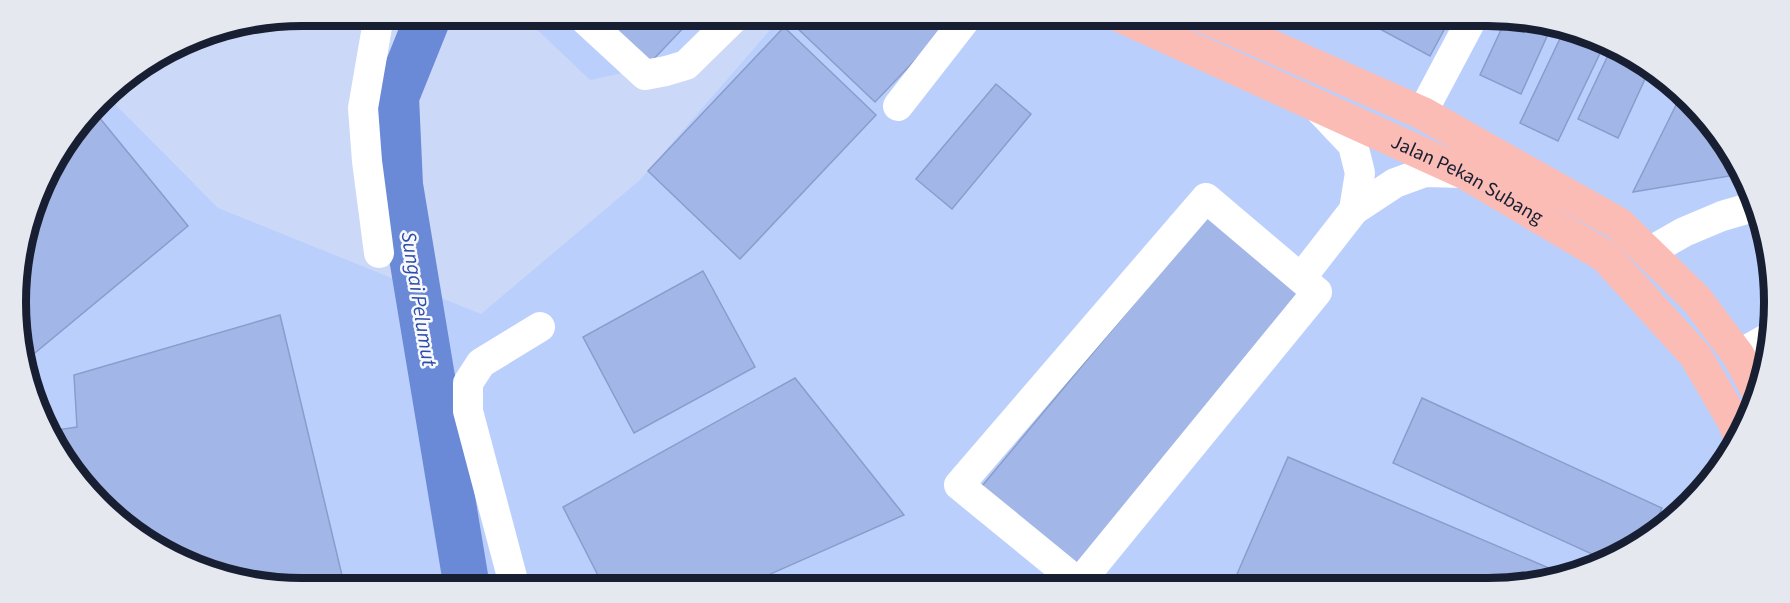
<svg xmlns="http://www.w3.org/2000/svg" width="1790" height="603" font-family="'Source Sans 3',sans-serif">
<rect width="100%" height="100%" fill="#cbd8f7"/>
<g fill="#bbcffc">
<polygon points="525,15 729,15 683,60 590,80 523,16"/>
<polygon points="783,15 1488,15 1562,25 1663,74 1736,158 1772,264 1765,375 1736,445 1678,517 1615,559 1526,585 302,588 228,578 142,540 63,461 25,375 17,264 45,174 106,95 218,208 481,314 640,180"/>
</g>
<g fill="none" stroke-linecap="round" stroke-linejoin="round">
<polyline stroke="#6a89d7" stroke-width="46" points="429,15 396,97 400,185 467,588"/>
</g>
<g fill="#a2b7e8" stroke="#899dcc" stroke-width="1.5">
<polygon points="607,15 680,15 688,23 648,65 602,20"/>
<polygon points="680,15 695,15 688,23"/>
<polygon points="806,15 926,15 943,31 875,102 795,26"/>
<polygon points="1385,15 1452,15 1430,56 1378,28"/>
<polygon points="1507,17 1553,23 1521,94 1480,75"/>
<polygon points="1566,26 1604,45 1558,141 1520,123"/>
<polygon points="784,27 876,115 740,259 648,171"/>
<polygon points="1611,49 1650,68 1618,138 1578,119"/>
<polygon points="996,84 1031,114 952,209 916,179"/>
<polygon points="1681,95 1736,158 1747,188 1743,190 1741,174 1633,192"/>
<polygon points="94,111 188,226 24,362 17,264 45,174"/>
<polygon points="1207,216 1305,298 1080,568 982,486"/>
<polygon points="703,271 755,367 634,433 583,337"/>
<polygon points="280,315 345,588 302,588 228,578 142,540 63,461 50,431 77,427 74,375"/>
<polygon points="795,378 904,515 741,587 604,587 563,507"/>
<polygon points="1422,398 1662,508 1650,535 1615,559 1607,561 1393,463"/>
<polygon points="1288,457 1563,574 1526,585 1247,586 1234,581"/>
</g>
<g fill="none" stroke-linecap="round" stroke-linejoin="round">
<g stroke="#fff" stroke-width="30">
<polyline points="580,15 645,75 666,71 686,65 737,15"/>
<polyline points="898,106 969,15"/>
<polyline points="1318,108 1353,145 1360,173 1354,210"/>
<polyline points="1422,113 1474,15"/>
<polygon points="1206,198 1317,292 1079,583 959,485"/>
<polyline points="1649,252 1684,232 1722,216 1753,207"/>
<polyline points="379,253 367,161 363,108 377,27 381,15"/>
<polyline points="1301,278 1354,210 1395,183 1425,172 1465,173"/>
<polyline points="1738,355 1768,338"/>
<polyline points="515,588 468,411 468,383 481,363 540,327"/>
</g>
<g stroke="#fbbcb5" stroke-width="33">
<path id="s1" d="M1118,15L1465,173L1605,256L1695,355L1733,420L1740,437"/>
<polyline points="1200,15 1422,113 1619,224 1697,300 1738,355 1758,392"/>
</g>
</g>
<g text-anchor="middle" stroke-width="5" stroke-linejoin="round" paint-order="stroke">
<g font-size="20" fill="#181f32" stroke="#f7f9fe">
<text dy="7" stroke="none"><textPath href="#s1" startOffset="386">Jalan Pekan Subang</textPath></text>
</g>
<g font-size="21" font-style="italic" fill="#2d4ba8" stroke="#f7f9fe">
<text transform="translate(419 299) rotate(81)" y="7">Sungai Pelumut</text>
</g>
</g>
<path d="M0 0H1790V603H0ZM302 26H1488A276 276 0 0 1 1764 302V302A276 276 0 0 1 1488 578H302A276 276 0 0 1 26 302V302A276 276 0 0 1 302 26Z" fill="#e5e8ee" fill-rule="evenodd"/>
<path fill="none" stroke="#181f32" stroke-width="8" d="M302 26H1488A276 276 0 0 1 1764 302V302A276 276 0 0 1 1488 578H302A276 276 0 0 1 26 302V302A276 276 0 0 1 302 26Z"/>
</svg>
